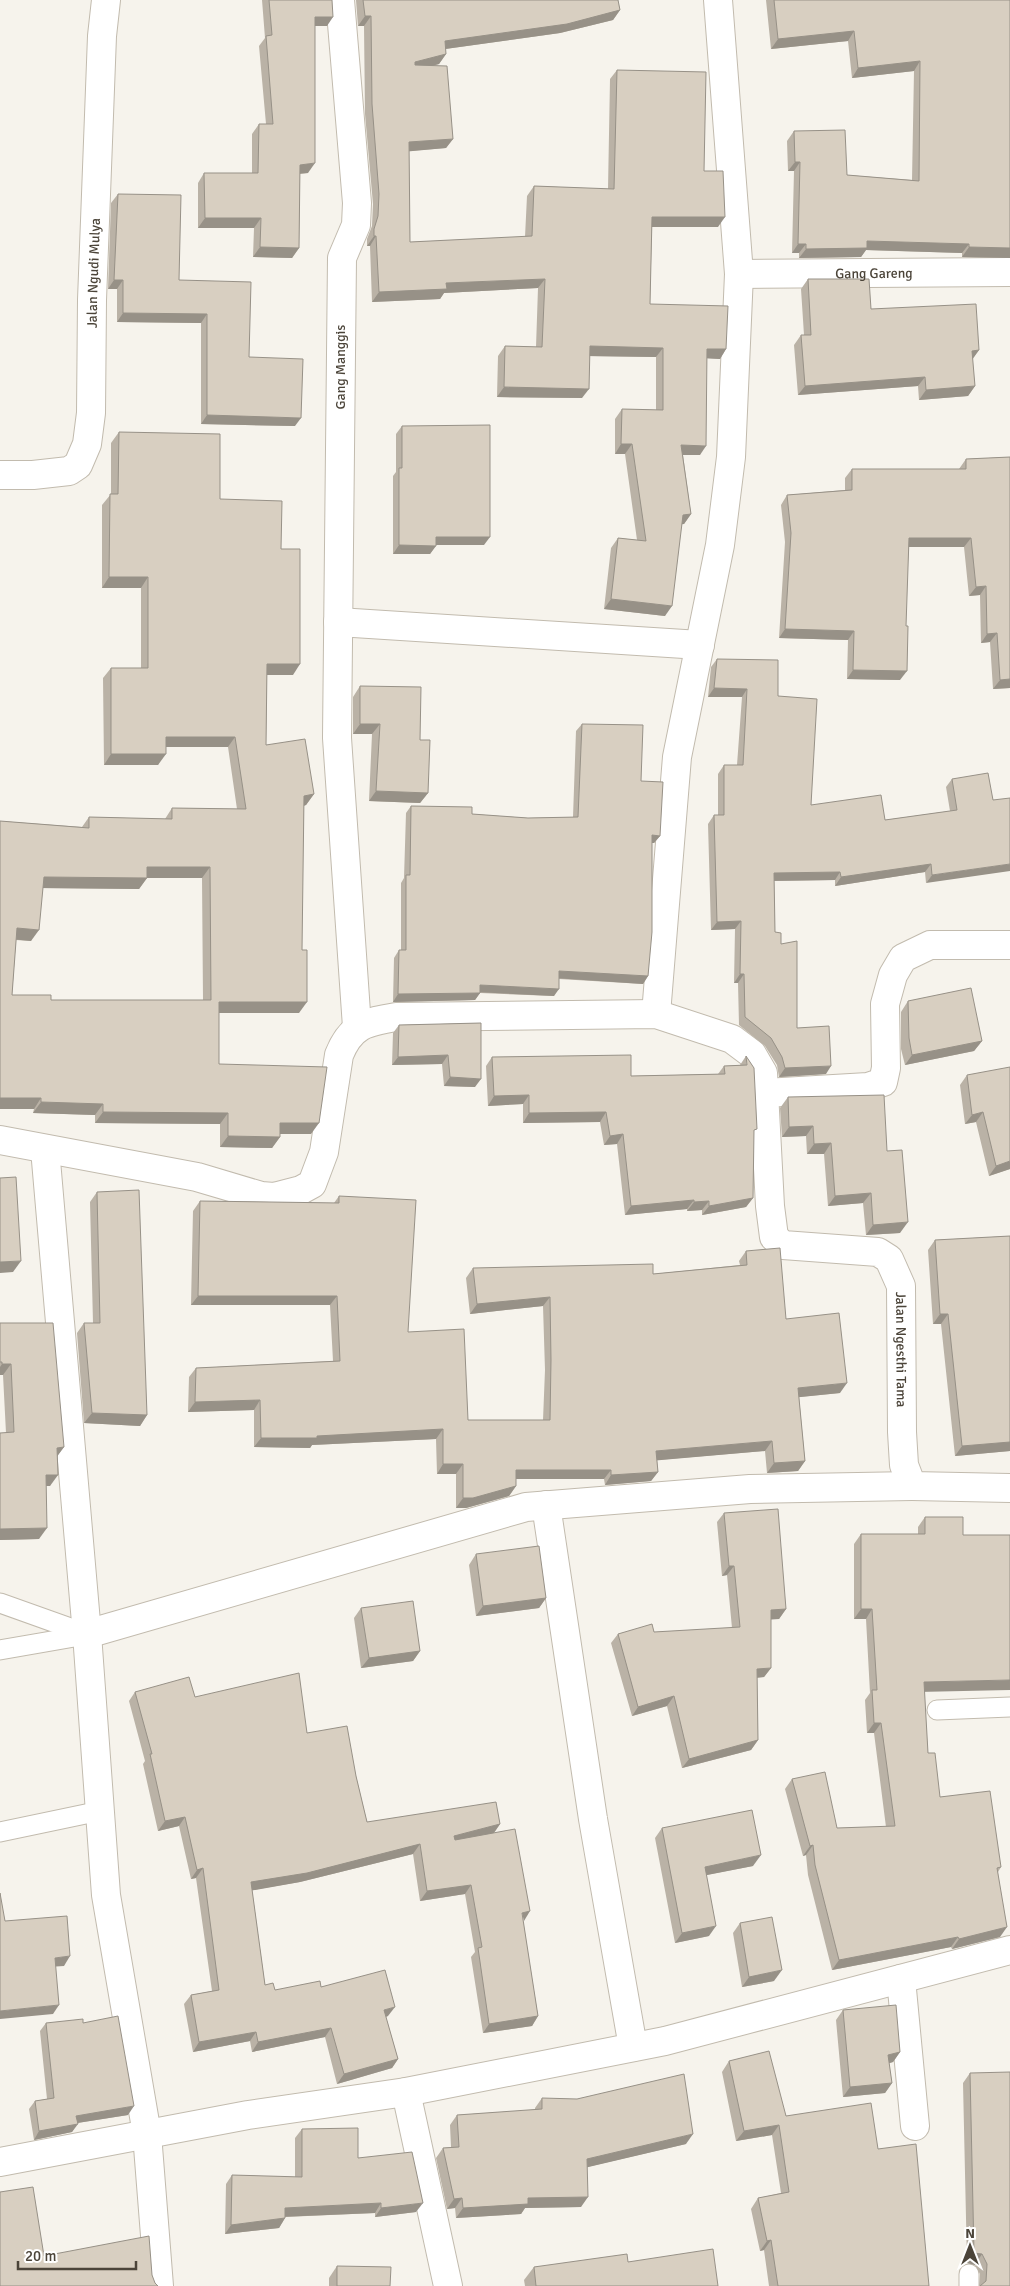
<svg xmlns="http://www.w3.org/2000/svg" width="1010" height="2286" font-family="Signika,sans-serif">
<rect width="100%" height="100%" fill="#f6f3ec"/>
<g fill="none" stroke-linecap="round" stroke-linejoin="round">
<g stroke="#c2bbae" stroke-width="21">
<g id="lane">
<polyline points="0,1603 87,1634"/>
<polyline points="0,1650 86,1635"/>
<polyline points="937,1710 1010,1707"/>
<polyline points="0,1832 100,1811"/>
<polyline points="969,2274 969,2286"/>
</g>
</g>
<g stroke="#c2bbae" stroke-width="30">
<g id="street">
<polyline points="340,0 357,203 356,225 342,258 337,738 357,1027"/>
<path id="s1" d="M739,274L1010,272"/>
<path id="s2" d="M0,475H33L69,471L78,465L87,444L91,413L92,300L102,36L106,0"/>
<polyline points="338,622 700,645"/>
<polyline points="656,1014 677,757 720,545 731,457 739,274 718,0"/>
<polyline points="765,1093 868,1087 883,1082 886,1068 885,1004 893,975 903,958 930,945 1010,945"/>
<path id="s3" d="M0,1140L197,1177L261,1196L274,1197L301,1190L312,1184L324,1152L339,1055C351,1025 366,1022 396,1017L656,1014L732,1039L752,1054L763,1073L770,1206L774,1237L783,1245L878,1252L889,1259L901,1286L902,1432L904,1465L912,1486L1010,1488"/>
<polyline points="45,1149 87,1634 106,1895 147,2134 159,2286"/>
<polyline points="546,1505 593,1819 633,2047"/>
<polyline points="87,1634 526,1507 750,1489 912,1486"/>
<polyline points="901,1979 915,2126"/>
<polyline points="406,2092 448,2286"/>
<polyline points="0,2162 248,2115 406,2092 665,2041 1010,1950"/>
</g>
</g>
<use href="#lane" stroke="#fff" stroke-width="19"/>
<use href="#street" stroke="#fff" stroke-width="28"/>
</g>
<g fill="#bab2a6" fill-rule="evenodd">
<polygon points="262,0 332,0 327,26 315,26 308,173 300,174 299,248 292,258 253,257 254,228 198,228 198,183 204,173 252,173 252,134 259,124 266,124 259,46 265,38"/>
<polygon points="356,0 618,0 620,10 613,20 560,33 445,49 446,54 439,64 432,66 453,139 446,148 409,151 410,242 525,237 527,196 534,186 608,189 610,79 617,70 704,171 718,227 652,227 650,304 726,349 720,359 707,358 700,455 683,455 691,514 684,524 682,524 665,616 604,609 611,548 618,538 637,540 625,454 615,454 615,419 622,409 656,410 656,357 590,356 582,398 497,397 498,356 505,346 536,347 538,288 444,293 440,299 372,302 370,246 367,246 367,239 372,226 373,204 365,114 364,26 358,26"/>
<polygon points="766,0 1010,0 1010,258 962,257 962,253 866,250 861,257 799,258 799,253 792,253 794,171 788,171 787,141 794,131 847,175 912,180 914,71 852,78 848,41 771,49"/>
<polygon points="118,194 179,280 249,357 295,426 201,424 201,323 117,322 117,289 108,289 111,203"/>
<polygon points="808,279 871,309 979,350 972,359 975,386 968,396 919,400 918,386 798,395 794,345 801,335 804,335 801,289"/>
<polygon points="402,426 484,545 436,545 430,554 393,554 393,476 396,472 396,434"/>
<path d="M119,432L220,499L281,549L293,675H267L266,745L314,794L306,805L304,806L299,1013H219V1064L311,1134H280V1137L272,1148L220,1147V1124L95,1123V1115L33,1113L34,1109H0V821L82,827L89,817L165,819L172,808L237,809L228,747H166L158,765H104L103,678L111,668H141V588H102V505L111,494V443ZM147,878H202L203,1000H51L12,995L16,940L31,941L43,888L139,889Z"/>
<polygon points="1010,457 1010,688 993,689 990,642 981,643 980,595 969,596 964,547 909,547 900,680 847,679 848,640 779,638 785,542 781,505 787,495 845,490 845,478 852,469 959,469 966,459"/>
<polygon points="717,659 778,696 811,805 885,820 950,811 946,787 952,779 993,800 926,883 925,872 835,886 835,880 774,881 775,932 781,944 797,1028 826,1074 779,1077 777,1065 765,1046 739,1025 738,983 734,983 735,929 711,930 708,824 714,815 718,815 718,774 724,765 737,765 742,697 708,697 711,667"/>
<polygon points="360,686 420,740 428,793 420,803 369,801 372,734 353,734 353,697"/>
<polygon points="582,724 641,781 660,836 654,843 652,843 648,976 643,984 559,979 554,996 480,993 475,1000 393,1002 394,958 399,950 401,950 401,883 404,878 406,813 411,806 472,814 528,818 573,817 576,731"/>
<polygon points="908,1001 982,1041 974,1051 905,1065 901,1049 901,1012"/>
<polygon points="481,1023 475,1087 444,1086 442,1064 392,1065 393,1033 399,1025"/>
<polygon points="746,1056 753,1135 753,1198 746,1207 702,1215 702,1210 687,1211 687,1209 625,1215 617,1144 604,1145 600,1122 523,1123 523,1104 488,1106 486,1066 492,1057 631,1076 718,1074 724,1066 740,1065"/>
<polygon points="967,1075 1010,1169 989,1176 976,1122 965,1124 960,1085"/>
<polygon points="788,1097 887,1151 900,1233 866,1235 863,1203 828,1206 824,1154 807,1154 806,1136 782,1137 780,1108"/>
<polygon points="97,1192 147,1415 140,1426 84,1423 77,1333 84,1323 93,1323 90,1202"/>
<polygon points="339,1196 408,1332 468,1420 543,1420 545,1370 543,1306 470,1314 466,1278 473,1268 653,1274 740,1265 739,1261 746,1251 786,1319 840,1393 799,1397 805,1461 798,1471 767,1473 765,1451 657,1460 658,1472 651,1481 605,1485 604,1479 516,1479 516,1486 509,1496 466,1508 456,1508 456,1474 437,1474 436,1439 312,1445 310,1448 254,1447 254,1410 188,1412 189,1377 196,1368 333,1361 330,1305 191,1305 193,1211 200,1201 334,1203"/>
<polygon points="1010,1236 1010,1451 955,1456 941,1324 933,1324 928,1250 935,1240"/>
<polygon points="0,1323 64,1447 57,1456 50,1486 46,1486 39,1539 0,1540 0,1433 6,1433 3,1375 0,1375"/>
<polygon points="724,1513 786,1609 779,1619 771,1619 771,1668 764,1677 757,1678 758,1740 751,1750 682,1768 667,1706 632,1716 611,1643 618,1634 732,1628 727,1575 722,1576 717,1522"/>
<polygon points="925,1517 963,1535 924,1692 928,1753 940,1797 1001,1867 998,1872 1000,1937 952,1949 951,1947 832,1970 808,1875 806,1855 803,1856 785,1789 792,1779 837,1828 886,1827 874,1733 867,1733 865,1700 870,1693 866,1619 854,1619 854,1544 861,1534 918,1534 918,1527"/>
<polygon points="476,1554 546,1598 539,1608 476,1616 469,1565"/>
<polygon points="361,1608 420,1651 413,1661 361,1668 354,1618"/>
<polygon points="135,1692 195,1697 307,1733 356,1776 367,1822 500,1824 494,1833 523,1921 538,2016 532,2026 483,2033 471,1957 475,1952 465,1894 420,1901 413,1854 300,1882 252,1890 265,1985 275,1990 321,1987 388,2016 386,2017 398,2059 392,2068 337,2084 325,2037 252,2052 250,2041 193,2052 184,2004 191,1995 212,1991 196,1878 191,1879 179,1826 158,1831 143,1764 145,1761 129,1701"/>
<polygon points="662,1828 753,1866 706,1875 709,1936 675,1943 655,1838"/>
<polygon points="740,1923 774,1981 742,1987 733,1933"/>
<polygon points="843,2010 900,2052 893,2062 889,2063 892,2083 885,2093 843,2097 836,2020"/>
<polygon points="46,2023 83,2023 128,2115 77,2123 72,2132 34,2140 29,2109 35,2101 47,2099 40,2031"/>
<polygon points="729,2061 786,2116 878,2149 929,2286 769,2286 764,2250 760,2251 751,2209 758,2198 781,2193 772,2135 736,2141 722,2072"/>
<polygon points="970,2073 1010,2286 979,2286 980,2274 975,2265 967,2263 963,2083"/>
<polygon points="542,2098 686,2144 587,2167 581,2207 525,2208 521,2214 456,2218 455,2208 447,2209 436,2158 443,2148 451,2147 450,2125 457,2115 535,2110 535,2108"/>
<polygon points="302,2129 358,2158 416,2212 375,2217 375,2213 285,2217 285,2218 279,2228 225,2234 226,2184 232,2175 295,2177 295,2138"/>
<polygon points="628,2262 718,2286 525,2286 524,2280 534,2267"/>
<polygon points="337,2266 390,2286 329,2286 329,2278"/>
</g>
<g fill="#979187">
<polygon points="620,10 613,20 560,33 438,50 445,41"/>
<polygon points="365,16 371,16 364,26 358,26"/>
<polygon points="315,17 333,17 327,26 308,26"/>
<polygon points="854,31 848,41 771,49 778,39"/>
<polygon points="446,54 439,64 408,72 415,62"/>
<polygon points="920,61 914,71 852,78 858,68"/>
<polygon points="453,139 446,148 402,152 409,142"/>
<polygon points="795,162 800,162 794,171 788,171"/>
<polygon points="315,163 308,173 294,174 300,165"/>
<polygon points="652,217 725,217 718,227 645,227"/>
<polygon points="205,218 261,218 254,228 198,228"/>
<polygon points="374,236 376,236 370,246 367,246"/>
<polygon points="867,241 969,244 962,253 866,250 861,257 799,258 806,249"/>
<polygon points="798,244 806,244 799,253 792,253"/>
<polygon points="260,247 299,248 292,258 253,257"/>
<polygon points="969,247 1010,248 1010,258 962,257"/>
<polygon points="545,279 538,288 444,293 440,299 372,302 379,292 446,283"/>
<polygon points="114,280 123,280 117,289 108,289"/>
<polygon points="123,313 207,314 201,323 117,322"/>
<polygon points="590,346 663,348 656,357 584,356"/>
<polygon points="707,349 726,349 720,359 700,358"/>
<polygon points="979,350 972,360 972,351"/>
<polygon points="925,377 918,386 798,395 805,386"/>
<polygon points="975,386 968,396 919,400 926,390"/>
<polygon points="504,387 589,389 582,398 497,397"/>
<polygon points="207,415 301,418 295,426 201,424"/>
<polygon points="621,444 632,444 625,454 615,454"/>
<polygon points="681,445 706,446 700,455 674,455"/>
<polygon points="691,514 684,524 676,525 683,515"/>
<polygon points="436,537 490,537 484,545 430,545"/>
<polygon points="909,538 971,538 964,547 903,547"/>
<polygon points="399,545 436,546 430,554 393,554"/>
<polygon points="109,577 148,577 141,588 102,588"/>
<polygon points="986,586 980,595 969,596 976,587"/>
<polygon points="611,599 672,606 665,616 604,609"/>
<polygon points="785,629 854,631 848,640 779,638"/>
<polygon points="997,633 990,642 981,643 987,634"/>
<polygon points="267,664 300,664 293,675 260,675"/>
<polygon points="853,670 907,671 900,680 847,679"/>
<polygon points="1010,679 1010,688 993,689 1000,680"/>
<polygon points="714,688 747,689 742,697 708,697"/>
<polygon points="360,724 380,724 372,734 353,734"/>
<polygon points="166,737 235,737 228,747 158,747"/>
<polygon points="111,754 166,754 158,765 104,765"/>
<polygon points="376,791 428,793 420,803 369,801"/>
<polygon points="314,794 306,805 297,807 304,796"/>
<polygon points="652,835 660,836 654,843 646,843"/>
<polygon points="931,864 925,872 835,886 841,877"/>
<polygon points="1010,864 1010,871 926,883 932,875"/>
<polygon points="147,867 210,867 202,878 139,878"/>
<polygon points="840,872 835,880 768,881 774,873"/>
<polygon points="44,877 147,878 139,889 37,888"/>
<polygon points="741,921 735,929 711,930 717,922"/>
<polygon points="17,928 39,930 31,941 10,939"/>
<polygon points="559,971 648,976 643,984 554,978"/>
<polygon points="740,974 744,974 738,983 734,983"/>
<polygon points="480,985 559,989 554,996 475,992"/>
<polygon points="480,993 475,1000 393,1002 398,994"/>
<polygon points="219,1002 307,1002 299,1013 211,1013"/>
<polygon points="982,1041 974,1051 905,1065 912,1055"/>
<polygon points="448,1055 442,1064 392,1065 398,1057"/>
<polygon points="831,1066 826,1074 779,1077 785,1068"/>
<polygon points="450,1077 481,1079 475,1087 444,1086"/>
<polygon points="529,1095 523,1104 488,1106 494,1096"/>
<polygon points="0,1098 41,1098 34,1109 0,1109"/>
<polygon points="41,1102 103,1104 95,1115 33,1113"/>
<polygon points="103,1112 228,1113 220,1124 95,1123"/>
<polygon points="606,1112 600,1122 523,1123 529,1113"/>
<polygon points="983,1112 976,1122 965,1124 972,1115"/>
<polygon points="280,1123 319,1123 311,1134 273,1134"/>
<polygon points="813,1126 806,1136 782,1137 789,1127"/>
<polygon points="623,1134 617,1144 604,1145 610,1136"/>
<polygon points="228,1136 280,1137 272,1148 220,1147"/>
<polygon points="831,1143 824,1154 807,1154 814,1144"/>
<polygon points="1010,1161 1010,1169 989,1176 996,1166"/>
<polygon points="871,1193 863,1203 828,1206 835,1196"/>
<polygon points="753,1198 746,1207 702,1215 709,1206"/>
<polygon points="694,1200 687,1209 625,1215 631,1206"/>
<polygon points="709,1201 702,1210 687,1211 694,1202"/>
<polygon points="908,1222 900,1233 866,1235 873,1225"/>
<polygon points="21,1261 13,1272 0,1273 0,1262"/>
<polygon points="198,1296 337,1296 330,1305 191,1305"/>
<polygon points="550,1297 543,1306 470,1314 477,1304"/>
<polygon points="940,1314 948,1314 941,1324 933,1324"/>
<polygon points="2,1364 11,1364 3,1375 0,1375 0,1367"/>
<polygon points="847,1383 840,1393 791,1398 798,1388"/>
<polygon points="260,1400 254,1410 188,1412 195,1402"/>
<polygon points="92,1413 147,1415 140,1426 84,1423"/>
<polygon points="443,1429 436,1439 312,1445 310,1448 254,1447 261,1438"/>
<polygon points="772,1441 765,1451 650,1461 656,1451"/>
<polygon points="1010,1442 1010,1451 955,1456 962,1446"/>
<polygon points="64,1447 56,1458 57,1448"/>
<polygon points="805,1461 798,1471 767,1473 774,1463"/>
<polygon points="443,1464 463,1464 456,1474 437,1474"/>
<polygon points="516,1470 611,1470 604,1479 509,1479"/>
<polygon points="658,1472 651,1481 605,1485 611,1475"/>
<polygon points="46,1475 58,1475 50,1486 39,1486"/>
<polygon points="516,1486 509,1496 466,1508 456,1508 463,1498"/>
<polygon points="47,1528 39,1539 0,1540 0,1529"/>
<polygon points="729,1566 734,1566 727,1575 722,1576"/>
<polygon points="546,1598 539,1608 476,1616 483,1606"/>
<polygon points="786,1609 779,1619 764,1620 771,1610"/>
<polygon points="861,1609 872,1609 866,1619 854,1619"/>
<polygon points="420,1651 413,1661 361,1668 369,1658"/>
<polygon points="771,1668 764,1677 750,1678 757,1669"/>
<polygon points="1010,1680 1010,1690 917,1692 924,1682"/>
<polygon points="674,1696 667,1706 632,1716 638,1707"/>
<polygon points="874,1723 881,1723 874,1733 867,1733"/>
<polygon points="758,1740 751,1750 682,1768 689,1759"/>
<polygon points="185,1817 179,1826 158,1831 165,1821"/>
<polygon points="500,1824 493,1834 448,1845 454,1836"/>
<polygon points="420,1844 413,1854 300,1882 244,1892 251,1882"/>
<polygon points="813,1845 806,1855 803,1856 810,1846"/>
<polygon points="761,1855 753,1866 697,1877 705,1867"/>
<polygon points="203,1868 196,1878 191,1879 197,1870"/>
<polygon points="471,1885 465,1894 420,1901 427,1891"/>
<polygon points="530,1911 524,1921 522,1913"/>
<polygon points="716,1926 709,1936 675,1943 682,1933"/>
<polygon points="1007,1927 1000,1937 952,1949 959,1939"/>
<polygon points="958,1937 951,1947 832,1970 839,1960"/>
<polygon points="70,1956 64,1966 48,1967 55,1958"/>
<polygon points="782,1970 774,1981 742,1987 749,1977"/>
<polygon points="59,2005 53,2014 0,2019 0,2011"/>
<polygon points="395,2007 388,2016 378,2019 384,2010"/>
<polygon points="538,2016 532,2026 483,2033 489,2024"/>
<polygon points="331,2028 325,2037 252,2052 258,2042"/>
<polygon points="256,2032 250,2041 193,2052 199,2042"/>
<polygon points="900,2052 893,2062 880,2066 888,2055"/>
<polygon points="398,2059 392,2068 337,2084 344,2074"/>
<polygon points="892,2083 885,2093 843,2097 850,2087"/>
<polygon points="134,2106 128,2115 71,2124 76,2116"/>
<polygon points="78,2124 72,2132 34,2140 39,2131"/>
<polygon points="779,2125 772,2135 736,2141 744,2131"/>
<polygon points="693,2134 686,2144 580,2169 587,2159"/>
<polygon points="588,2197 581,2207 525,2208 521,2214 456,2218 463,2208 528,2198"/>
<polygon points="462,2198 455,2208 447,2209 454,2199"/>
<polygon points="381,2203 375,2213 279,2217 285,2208"/>
<polygon points="423,2203 416,2212 375,2217 381,2208"/>
<polygon points="285,2218 279,2228 225,2234 231,2225"/>
<polygon points="771,2240 764,2250 760,2251 767,2241"/>
<polygon points="974,2253 982,2254 975,2265 967,2263"/>
</g>
<g fill="#d8cfc1" stroke="#979187" fill-rule="evenodd">
<polygon points="269,0 332,0 333,17 315,17 315,163 300,165 299,248 260,247 261,218 205,218 204,173 258,173 259,124 273,124 266,36 272,35"/>
<polygon points="363,0 618,0 620,10 567,24 445,41 446,54 415,62 415,65 447,66 453,139 409,142 410,242 532,236 534,186 614,189 617,70 706,72 704,171 723,171 725,217 652,217 650,304 728,306 726,349 707,349 706,446 681,445 691,514 683,515 672,606 611,599 618,538 646,541 632,444 621,444 622,409 663,410 663,348 590,346 589,389 504,387 505,346 542,347 545,279 446,283 447,289 379,292 376,236 374,236 374,229 378,216 379,194 372,104 371,16 365,16"/>
<polygon points="774,0 1010,0 1010,248 969,247 969,244 867,241 867,248 806,249 806,244 798,244 800,162 795,162 794,131 845,130 847,175 919,181 920,61 858,68 854,31 778,39"/>
<polygon points="118,194 181,195 179,280 251,282 249,357 303,359 301,418 207,415 207,314 123,313 123,280 114,280"/>
<polygon points="808,279 869,279 871,309 976,304 979,350 972,351 975,386 926,390 925,377 805,386 801,335 811,335"/>
<polygon points="490,425 490,537 436,537 436,546 399,545 399,468 402,468 402,426"/>
<path d="M119,432L220,434V499L282,501L281,549H300V664H267L266,745L305,739L314,794L304,796L302,950H307V1002H219V1064L327,1067L319,1123H280V1137L228,1136V1113L103,1112V1104L41,1102V1098H0V821L89,828V817L172,819V808L246,809L235,737H166V754H111V668H148V577H109L110,494H118ZM147,867H210L211,1000H51V995H12L17,928L39,930L44,877L147,878Z"/>
<polygon points="1010,457 1010,679 1000,680 997,633 987,634 986,586 976,587 971,538 909,538 906,626 908,626 907,671 853,670 854,631 785,629 791,533 787,495 852,490 852,469 966,469 966,459"/>
<polygon points="717,659 778,660 778,696 817,699 811,805 881,795 885,820 957,810 952,779 988,773 993,800 1010,798 1010,864 932,875 931,864 841,877 840,872 774,873 775,932 781,933 781,944 797,941 797,1028 829,1026 831,1066 785,1068 782,1057 771,1038 745,1017 744,974 740,974 741,921 717,922 714,815 724,815 724,765 743,765 747,689 714,688"/>
<polygon points="360,686 421,687 420,740 430,740 428,793 376,791 380,724 360,724"/>
<polygon points="582,724 643,725 641,781 663,782 660,836 652,835 652,932 648,976 559,971 559,989 480,985 480,993 398,994 399,950 406,950 406,875 410,875 411,806 472,807 472,814 528,818 578,817"/>
<polygon points="971,988 982,1041 912,1055 909,1038 908,1001"/>
<polygon points="481,1023 481,1079 450,1077 448,1055 398,1057 399,1025"/>
<polygon points="631,1055 631,1076 725,1074 724,1066 747,1065 746,1056 754,1068 757,1129 754,1130 753,1198 709,1206 709,1201 694,1202 694,1200 631,1206 623,1134 610,1136 606,1112 529,1113 529,1095 494,1096 492,1057"/>
<polygon points="1010,1067 1010,1161 996,1166 983,1112 972,1115 967,1075"/>
<polygon points="884,1095 887,1151 902,1150 908,1222 873,1225 871,1193 835,1196 831,1143 814,1144 813,1126 789,1127 788,1097"/>
<polygon points="16,1177 21,1261 0,1262 0,1178"/>
<polygon points="139,1190 147,1415 92,1413 84,1323 100,1323 97,1192"/>
<polygon points="339,1196 416,1200 408,1332 464,1329 468,1420 550,1420 551,1360 550,1297 477,1304 473,1268 653,1264 653,1274 747,1265 746,1251 780,1248 786,1319 839,1313 847,1383 798,1388 805,1461 774,1463 772,1441 656,1451 658,1472 611,1475 611,1470 516,1470 516,1486 473,1498 463,1498 463,1464 443,1464 443,1429 317,1436 317,1438 261,1438 260,1400 195,1402 196,1368 340,1361 337,1296 198,1296 200,1201 339,1203"/>
<polygon points="1010,1236 1010,1442 962,1446 948,1314 940,1314 935,1240"/>
<polygon points="0,1323 53,1323 64,1447 57,1448 58,1475 46,1475 47,1528 0,1529 0,1433 14,1432 11,1364 2,1364 2,1362 0,1362"/>
<polygon points="778,1509 786,1609 771,1610 771,1668 757,1669 758,1740 689,1759 674,1696 638,1707 618,1634 652,1624 654,1632 740,1627 734,1566 729,1566 724,1513"/>
<polygon points="925,1517 963,1517 963,1535 1010,1535 1010,1680 924,1682 928,1753 935,1753 940,1797 990,1791 1001,1867 997,1868 1007,1927 959,1939 958,1937 839,1960 815,1865 813,1845 810,1846 792,1779 825,1772 837,1828 895,1826 881,1723 874,1723 872,1690 877,1690 872,1609 861,1609 861,1534 925,1534"/>
<polygon points="539,1546 546,1598 483,1606 476,1554"/>
<polygon points="413,1601 420,1651 369,1658 361,1608"/>
<polygon points="299,1673 307,1733 347,1726 356,1776 367,1822 496,1802 500,1824 454,1836 455,1840 515,1829 530,1911 522,1913 538,2016 489,2024 478,1948 482,1947 471,1885 427,1891 420,1844 307,1873 251,1882 265,1985 273,1983 275,1990 320,1981 321,1987 385,1970 395,2007 384,2010 398,2059 344,2074 331,2028 258,2042 256,2032 199,2042 191,1995 219,1990 203,1868 197,1870 185,1817 165,1821 150,1754 152,1754 135,1692 189,1677 195,1697"/>
<polygon points="752,1810 761,1855 705,1867 716,1926 682,1933 662,1828"/>
<polygon points="0,1893 5,1921 67,1916 70,1956 55,1958 59,2005 0,2011"/>
<polygon points="772,1917 782,1970 749,1977 740,1923"/>
<polygon points="896,2005 900,2052 888,2055 892,2083 850,2087 843,2010"/>
<polygon points="118,2016 134,2106 76,2116 78,2124 39,2131 35,2101 54,2098 46,2023 83,2019 83,2023"/>
<polygon points="769,2051 786,2116 871,2103 878,2149 916,2144 929,2286 778,2286 771,2240 767,2241 758,2198 789,2192 779,2125 744,2131 729,2061"/>
<polygon points="1010,2072 1010,2286 980,2286 986,2281 987,2264 982,2254 974,2253 970,2073"/>
<polygon points="684,2074 693,2134 587,2159 588,2197 528,2198 528,2204 463,2208 462,2198 454,2199 443,2148 459,2147 457,2115 542,2109 542,2098 577,2099"/>
<polygon points="358,2128 358,2158 412,2152 423,2203 381,2208 381,2203 285,2208 285,2218 231,2225 232,2175 302,2177 302,2129"/>
<polygon points="33,2187 44,2256 149,2236 152,2275 155,2283 158,2286 0,2286 0,2192"/>
<polygon points="713,2249 718,2286 536,2286 534,2267 627,2254 628,2262"/>
<polygon points="337,2266 391,2267 390,2286 337,2286"/>
</g>
<g text-anchor="middle" stroke-width="4" stroke-linejoin="round" paint-order="stroke">
<g font-size="14" fill="#4b4439" stroke="#fff">
<text dy="5" stroke="none"><textPath href="#s2" startOffset="274">Jalan Ngudi Mulya</textPath></text>
<text dy="5" stroke="none"><textPath href="#s1" startOffset="135">Gang Gareng</textPath></text>
<text transform="translate(340 367) rotate(-90)" y="5">Gang Manggis</text>
<text dy="5" stroke="none"><textPath href="#s3" startOffset="1291">Jalan Ngesthi Tama</textPath></text>
</g>
</g>
<g transform="translate(970 2246)" stroke="#ffffff" stroke-width="4" paint-order="stroke">
<path d="M0-4L9 19L0 12L-9 19Z" fill="#4b4439"/>
<text y="-8" font-size="14" font-weight="bold" text-anchor="middle" fill="#4b4439">N</text>
</g>
<path d="M18 2261v8h118v-8" fill="none" stroke="#4b4439" stroke-width="2.5"/>
<text x="25" y="2261" font-size="15" fill="#4b4439" stroke="#ffffff" stroke-width="4" paint-order="stroke">20 m</text>
</svg>
